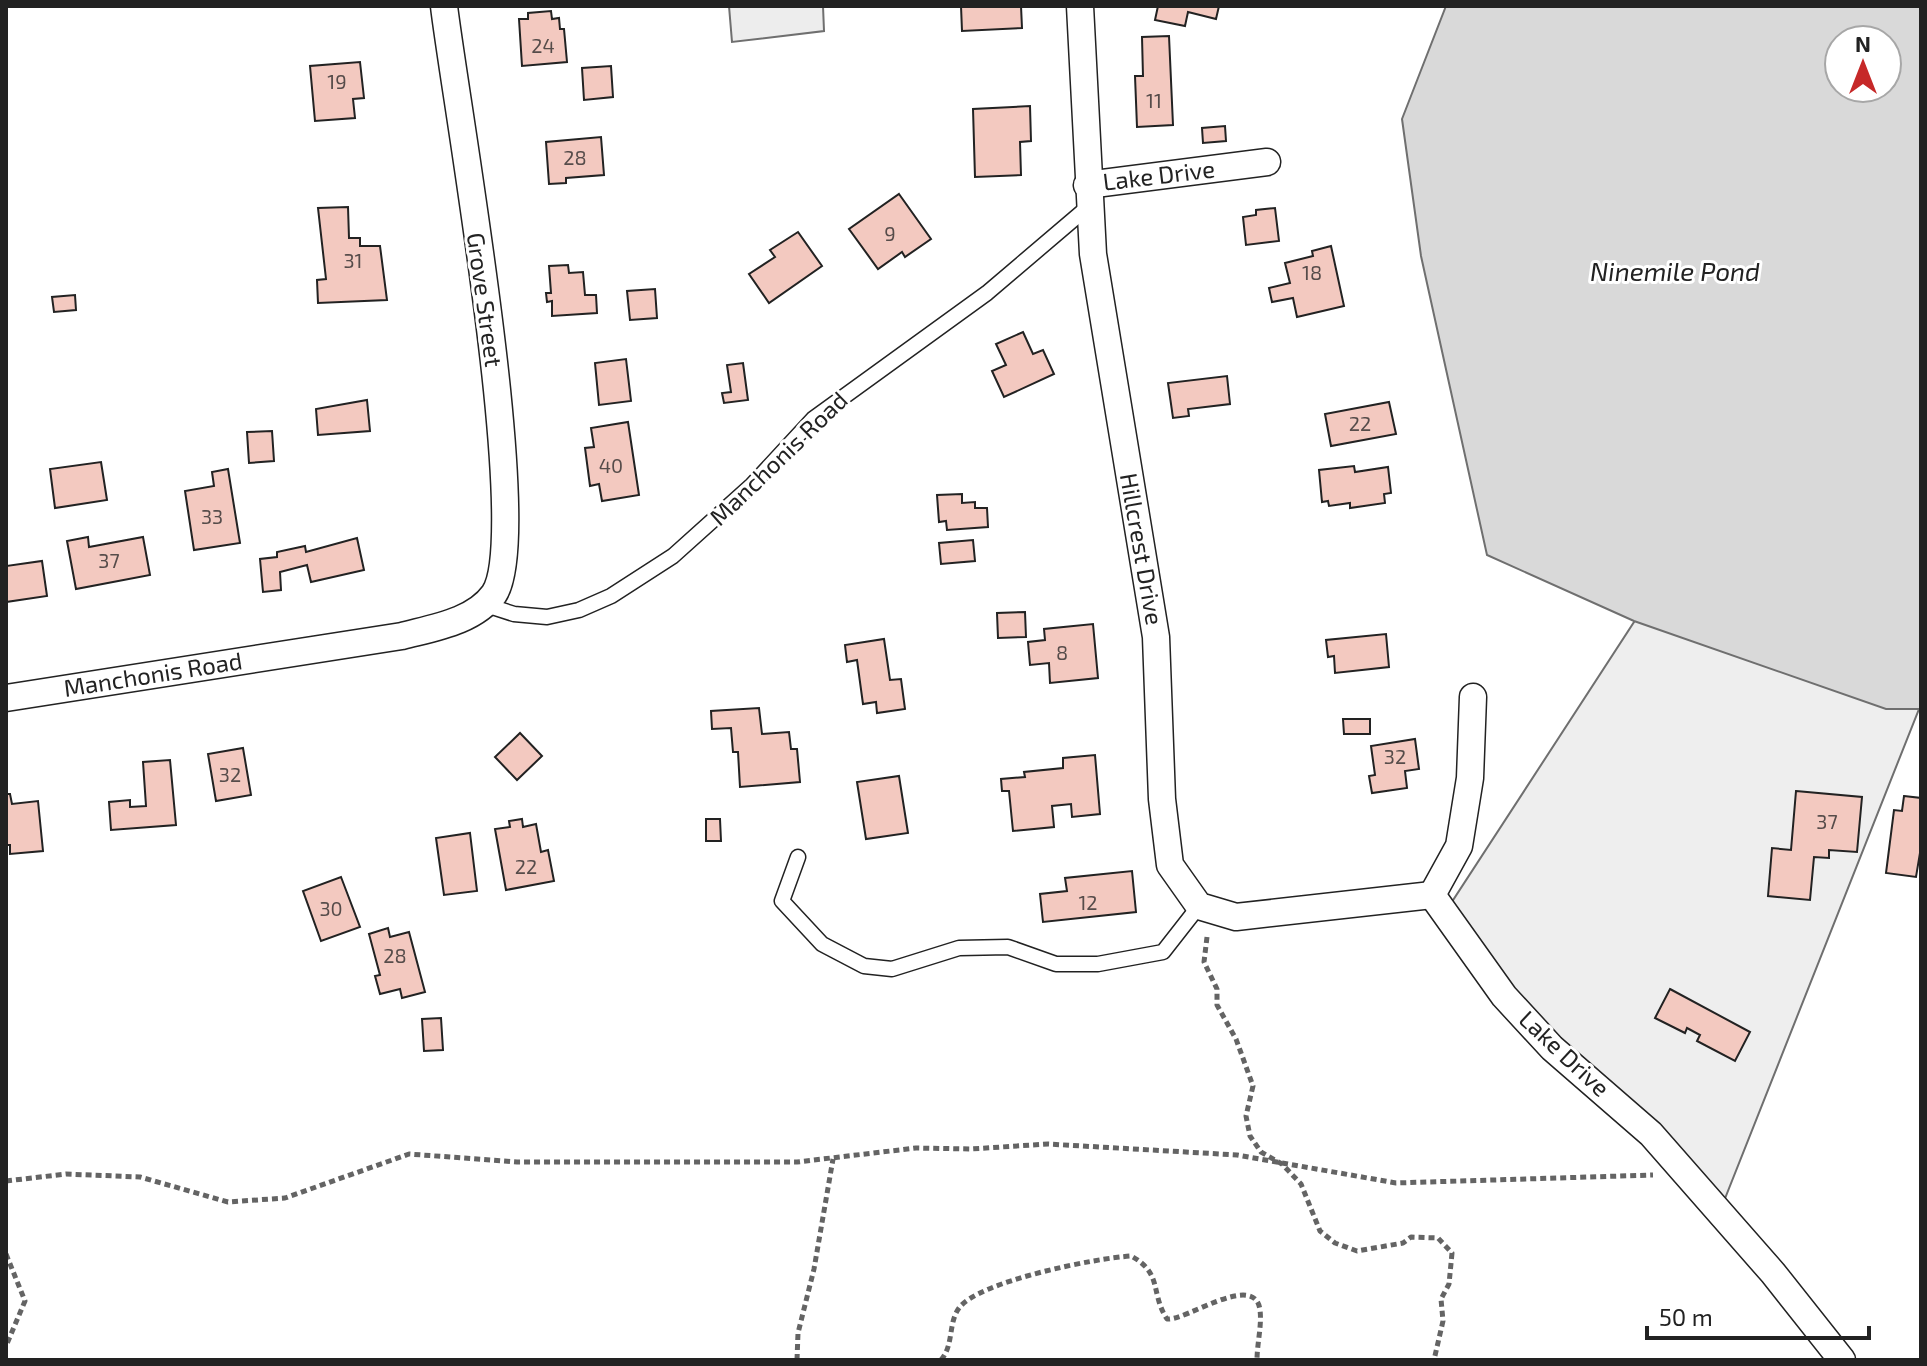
<svg xmlns="http://www.w3.org/2000/svg" width="1927" height="1366" font-family="'Exo 2',sans-serif">
<rect width="100%" height="100%" fill="#fff"/>
<polygon fill="#eee" stroke="#6f6f6f" stroke-width="2" points="1690,536 1919,709 1722,1206 1593,1079 1446,911"/>
<polygon fill="#ededed" stroke="#6f6f6f" stroke-width="2" points="729,6 823,6 824,31 732,42"/>
<path fill="#d9d9d9" stroke="#6f6f6f" stroke-width="2" fill-rule="evenodd" d="M1446,6H1921V709H1886L1634,621L1487,555L1421,256L1402,119ZM1839,40H1887V88H1839Z"/>
<g fill="#f3c9c0" stroke="#222" stroke-width="2">
<polygon points="961,6 1021,6 1022,28 962,31"/>
<polygon points="1158,6 1219,6 1216,19 1188,12 1185,26 1155,20"/>
<polygon points="551,11 552,19 559,18 560,29 564,29 567,62 522,66 519,19 528,19 528,13"/>
<polygon points="1169,36 1173,125 1137,127 1135,76 1143,76 1142,37"/>
<polygon points="360,62 364,98 353,99 355,118 315,121 310,66"/>
<polygon points="611,66 613,97 584,100 582,68"/>
<polygon points="1030,106 1031,141 1020,142 1021,175 975,177 973,109"/>
<polygon points="1225,126 1226,141 1203,143 1202,128"/>
<polygon points="601,137 604,175 566,178 566,183 549,184 546,142"/>
<polygon points="899,194 931,239 905,257 902,252 878,269 849,229"/>
<polygon points="348,207 349,238 360,238 360,246 380,246 387,300 318,303 317,280 326,279 318,208"/>
<polygon points="1275,208 1279,241 1246,245 1243,217 1256,215 1256,210"/>
<polygon points="798,232 822,266 769,303 749,274 775,257 770,250"/>
<polygon points="1331,246 1344,306 1297,317 1293,298 1272,302 1269,288 1290,283 1285,263 1313,256 1312,251"/>
<polygon points="568,265 569,273 583,272 585,295 596,295 597,313 552,316 552,301 547,302 546,293 551,293 549,266"/>
<polygon points="655,289 657,318 630,320 627,291"/>
<polygon points="75,295 76,310 54,312 52,297"/>
<polygon points="1023,332 1033,354 1043,350 1054,374 1004,397 992,371 1006,365 996,344"/>
<polygon points="626,359 631,401 599,405 595,363"/>
<polygon points="743,363 748,400 724,403 722,393 731,392 727,365"/>
<polygon points="1227,376 1230,404 1188,409 1189,416 1173,418 1168,383"/>
<polygon points="367,400 370,431 318,435 316,409"/>
<polygon points="1389,402 1396,434 1331,446 1325,414"/>
<polygon points="628,422 639,495 602,501 599,484 590,486 585,448 594,447 591,428"/>
<polygon points="272,431 274,461 249,463 247,432"/>
<polygon points="101,462 107,500 55,508 50,469"/>
<polygon points="1354,466 1355,472 1388,467 1391,493 1384,494 1385,503 1350,508 1350,503 1329,506 1328,501 1322,502 1319,470"/>
<polygon points="228,469 240,543 194,550 185,491 214,486 212,472"/>
<polygon points="962,494 962,503 975,502 975,508 987,508 988,527 947,530 946,521 939,522 937,495"/>
<polygon points="88,537 89,547 143,537 150,575 76,589 67,541"/>
<polygon points="357,538 364,570 311,582 307,565 280,572 281,590 263,592 260,559 277,557 277,552 305,546 306,552"/>
<polygon points="973,540 975,561 941,564 939,543"/>
<polygon points="42,561 47,596 6,602 6,566"/>
<polygon points="1025,612 1026,637 998,638 997,613"/>
<polygon points="1093,624 1098,678 1050,683 1049,663 1030,665 1028,642 1045,640 1044,629"/>
<polygon points="1386,634 1389,667 1335,673 1334,656 1328,657 1326,640"/>
<polygon points="884,639 890,680 901,679 905,709 877,713 876,702 863,704 857,660 847,662 845,645"/>
<polygon points="759,708 762,734 789,732 791,749 797,749 800,782 740,787 738,752 733,752 731,728 712,729 711,711"/>
<polygon points="1343,719 1370,719 1370,734 1344,734"/>
<polygon points="520,733 542,756 517,780 495,757"/>
<polygon points="1415,739 1419,769 1405,771 1407,788 1372,793 1369,776 1375,775 1371,746"/>
<polygon points="243,748 251,795 216,801 208,754"/>
<polygon points="1095,755 1100,814 1072,817 1071,804 1052,806 1054,827 1013,831 1009,791 1002,791 1001,779 1025,777 1024,772 1063,768 1063,758"/>
<polygon points="170,760 176,825 111,830 109,802 130,800 130,807 146,806 143,762"/>
<polygon points="899,776 908,833 866,839 857,782"/>
<polygon points="1796,791 1862,797 1857,852 1829,850 1829,858 1814,857 1810,900 1768,896 1772,848 1791,850"/>
<polygon points="6,794 10,794 12,804 38,801 43,851 10,854 10,845 6,845"/>
<polygon points="1904,796 1921,798 1921,847 1916,877 1886,873 1894,810 1902,811"/>
<polygon points="522,819 523,827 536,824 541,852 548,850 554,881 506,890 495,829 510,827 509,821"/>
<polygon points="706,819 720,819 721,841 706,841"/>
<polygon points="470,833 477,891 444,895 436,838"/>
<polygon points="1132,871 1136,912 1043,922 1040,894 1067,891 1065,878"/>
<polygon points="341,877 360,927 321,941 303,891"/>
<polygon points="388,928 390,937 409,932 425,992 402,998 400,989 380,994 375,976 380,975 369,934"/>
<polygon points="1670,989 1750,1032 1735,1061 1697,1041 1700,1035 1687,1028 1685,1033 1655,1018"/>
<polygon points="441,1018 443,1050 424,1051 422,1019"/>
</g>
<g fill="none" stroke-linecap="round" stroke-linejoin="round">
<g stroke="#222" stroke-width="17">
<g id="service">
<polyline points="483,604 514,614 547,617 579,610 611,596 673,556 752,485 813,419 987,293 1088,207"/>
<polyline points="798,857 782,901 822,944 864,966 892,969 959,948 1008,947 1056,964 1098,964 1163,952 1199,906"/>
</g>
</g>
<g stroke="#222" stroke-width="29">
<g id="minor">
<polyline points="1080,6 1093,254 1156,637 1162,799 1170,865 1199,906 1236,917 1432,895"/>
<polyline points="1087,185 1267,162"/>
<path d="M6,698L402,636C432,628 474,622 494,594C534,535 455,99 444,6"/>
<polyline points="1432,895 1504,996 1552,1048 1651,1134 1773,1273 1842,1360"/>
<polyline points="1432,895 1459,846 1470,778 1473,697"/>
</g>
</g>
<g stroke="#646464" stroke-width="5" stroke-dasharray="6 4" stroke-linecap="butt">
<polyline points="1207,937 1204,962 1217,989 1217,1005 1236,1039 1253,1086 1246,1116 1250,1136 1261,1152 1282,1164 1301,1184 1320,1231 1335,1243 1357,1251 1403,1243 1411,1237 1438,1238 1452,1253 1449,1284 1441,1299 1443,1321 1434,1360"/>
<polyline points="6,1181 66,1174 140,1177 228,1202 285,1198 409,1154 517,1162 797,1162 916,1148 970,1149 1048,1144 1237,1155 1396,1183 1653,1175"/>
<polyline points="6,1254 25,1301 6,1346"/>
<polyline points="797,1360 798,1333 814,1269 833,1159"/>
<path d="M941,1360C954,1345 948,1323 959,1308C979,1281 1096,1258 1131,1256C1163,1273 1150,1293 1167,1319C1186,1321 1255,1271 1260,1310C1262,1325 1257,1344 1257,1360"/>
</g>
<use href="#service" stroke="#fff" stroke-width="14"/>
<use href="#minor" stroke="#fff" stroke-width="26"/>
</g>
<g text-anchor="middle" stroke-width="6" stroke-linejoin="round" paint-order="stroke">
<g font-size="20" fill="#564c4a">
<text x="543" y="53">24</text>
<text x="337" y="89">19</text>
<text x="1154" y="108">11</text>
<text x="575" y="165">28</text>
<text x="890" y="241">9</text>
<text x="353" y="268">31</text>
<text x="1312" y="280">18</text>
<text x="1360" y="431">22</text>
<text x="611" y="473">40</text>
<text x="212" y="524">33</text>
<text x="109" y="568">37</text>
<text x="1062" y="660">8</text>
<text x="1395" y="764">32</text>
<text x="230" y="782">32</text>
<text x="1827" y="829">37</text>
<text x="526" y="874">22</text>
<text x="1088" y="910">12</text>
<text x="331" y="916">30</text>
<text x="395" y="963">28</text>
</g>
<g font-size="24" fill="#222" stroke="#fff">
<text transform="translate(1159 176) rotate(-7)" y="8">Lake Drive</text>
<text transform="translate(484 300) rotate(82)" y="8">Grove Street</text>
<text transform="translate(779 459) rotate(-44)" y="8">Manchonis Road</text>
<text transform="translate(1141 549) rotate(80)" y="8">Hillcrest Drive</text>
<text transform="translate(153 675) rotate(-9)" y="8">Manchonis Road</text>
<text transform="translate(1564 1054) rotate(43)" y="8">Lake Drive</text>
</g>
<g font-size="26" font-style="italic" fill="#222" stroke="#fff">
<text x="1675" y="281">Ninemile Pond</text>
</g>
</g>
<rect width="1927" height="1366" fill="none" stroke="#222222" stroke-width="16"/>
<g transform="translate(1863 64)"><circle r="38" fill="#ffffff" stroke="#a7a7a7" stroke-width="2"/>
<path d="M0-6L14 30L0 20L-14 30Z" fill="#c62828"/>
<text y="-12" font-size="22" font-weight="bold" text-anchor="middle" fill="#222222">N</text>
</g>
<path d="M1647 1326v12h222v-12" fill="none" stroke="#222222" stroke-width="4"/>
<text x="1659" y="1326" font-size="24" fill="#222222" stroke="#ffffff" stroke-width="6" paint-order="stroke">50 m</text>
</svg>
